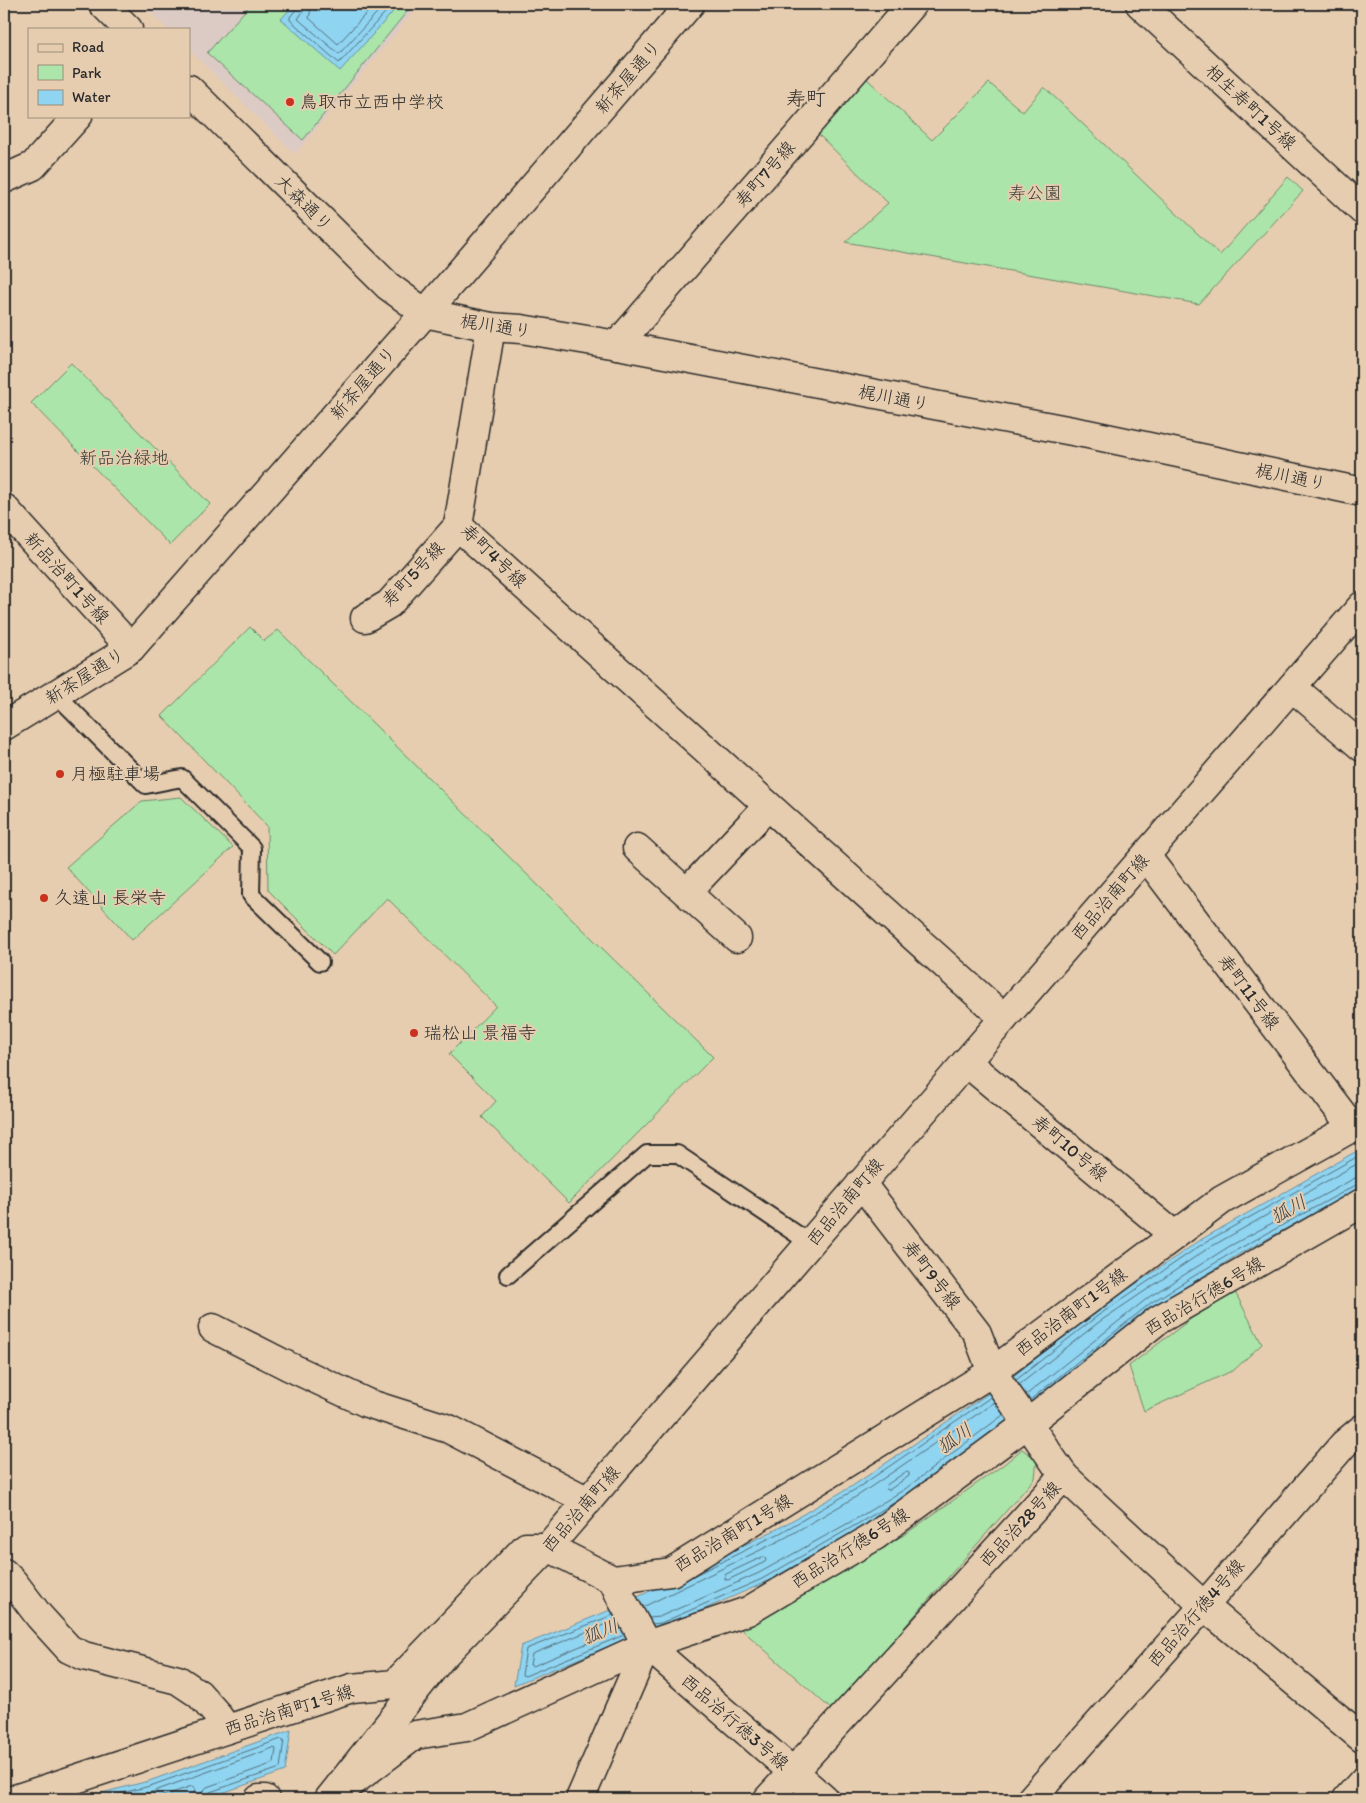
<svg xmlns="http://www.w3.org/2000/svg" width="1366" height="1803" font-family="Itim,'Klee One',sans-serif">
<rect width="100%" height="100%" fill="#e7cdaf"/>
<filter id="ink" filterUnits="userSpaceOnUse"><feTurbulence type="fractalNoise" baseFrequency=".02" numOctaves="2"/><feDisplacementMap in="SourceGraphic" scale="10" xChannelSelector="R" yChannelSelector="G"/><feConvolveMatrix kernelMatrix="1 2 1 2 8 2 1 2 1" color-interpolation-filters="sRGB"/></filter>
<g filter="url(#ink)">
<polygon fill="#dccac4" points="142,4 420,4 295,154 189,50 189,29 167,29"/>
<g fill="#abe5aa" stroke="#6b886a">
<polygon points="251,4 413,4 303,140 207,53"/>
<polygon points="866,78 932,140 989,83 1023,112 1044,87 1220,255 1288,177 1303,191 1199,304 845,242 888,203 817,133"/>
<polygon points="71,363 210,504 170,545 31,403"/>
<polygon points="250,627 264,641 278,630 713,1057 569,1203 482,1117 496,1101 449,1054 496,1006 387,898 333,955 268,890 267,826 162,716"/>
<polygon points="181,797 233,847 132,940 66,867 142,801"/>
<polygon points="1235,1292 1262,1344 1234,1370 1144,1411 1129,1366 1192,1318"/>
<polygon points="1022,1449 1037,1460 1035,1478 832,1710 738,1626 904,1535 1003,1465"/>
</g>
<g fill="#8fd4f1" stroke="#6790a2">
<polygon points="295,4 400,4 340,71 281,19"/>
<polygon points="1362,1148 1362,1187 1236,1256 1155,1307 1039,1398 867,1526 764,1583 661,1628 654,1628 514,1685 521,1646 613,1609 777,1529 854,1485 1011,1378 1093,1313 1202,1239"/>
<polygon points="291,1730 285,1771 205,1799 78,1799 149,1781"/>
</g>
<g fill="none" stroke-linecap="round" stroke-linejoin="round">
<g stroke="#536f7a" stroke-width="1">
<polyline points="298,4 297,8 290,17 290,20 339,63 393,4"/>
<polyline points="304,4 304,10 298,19 339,54 385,4"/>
<polyline points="312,4 309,18 338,44 375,4"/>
<polyline points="1016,1380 1096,1317 1204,1243 1362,1154"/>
<polyline points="1019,1385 1099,1322 1207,1249 1362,1161"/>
<polyline points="1026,1395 1149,1297 1230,1246 1355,1178 1362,1177"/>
<polyline points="1030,1400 1152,1302 1233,1252 1358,1184 1362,1183"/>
<polygon points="906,1472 909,1473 909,1476 889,1490 886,1489 887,1485"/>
<polygon points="763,1557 766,1559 765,1562 728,1580 725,1579 725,1575"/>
<polyline points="693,1576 780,1533 856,1489 991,1397"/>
<polyline points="643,1607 783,1539 859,1495 995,1402"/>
<polyline points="613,1615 526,1649 522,1675 525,1676 624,1635"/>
<polyline points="649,1618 659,1617 759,1573 861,1516 905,1489 1003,1415"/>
<polyline points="616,1620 532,1654 530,1665 532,1666 538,1664 621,1629"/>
<polyline points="652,1624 661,1623 762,1579 899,1500"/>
<polyline points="98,1799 150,1786 281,1739 284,1740 280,1768 210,1792 207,1795 206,1799"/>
<polyline points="123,1799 152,1792 273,1748 276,1749 274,1763 207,1787 202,1792 200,1799"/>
<polyline points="154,1799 192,1786 195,1788 193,1799"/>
</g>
<g stroke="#2b2b2b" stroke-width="20">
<g id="lane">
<polyline points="56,694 146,785 182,778 252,848 251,895 320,962"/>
<polyline points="508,1275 647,1154 677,1154 810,1243"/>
</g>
</g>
<g stroke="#2b2b2b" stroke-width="31">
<g id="street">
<polyline points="1140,4 1362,210"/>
<polyline points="4,179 33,166 78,116"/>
<polyline points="491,327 458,526 1004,1018"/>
<polyline points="617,345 912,4"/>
<polyline points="4,508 131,648"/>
<polyline points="365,618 389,604 458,526"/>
<polyline points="1292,687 1362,747"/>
<polyline points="4,726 131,648 425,313 690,4"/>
<polyline points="637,848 737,938"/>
<polyline points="1146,856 1352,1127"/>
<polyline points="687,892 768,806"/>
<polyline points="966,1062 1174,1235"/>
<polyline points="861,1183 977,1333 992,1372 1064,1476"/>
<polyline points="213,1328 288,1366 367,1403 449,1429 588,1501"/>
<polyline points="4,1573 14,1583 39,1616 69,1649 84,1656 178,1680 199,1694 215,1712 227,1729"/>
<polyline points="647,1645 824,1799"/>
<polyline points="343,1789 415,1735 467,1727 647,1645 748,1611 875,1536 1027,1424 1158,1320 1362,1203"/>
<polyline points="15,1799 352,1688 395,1684 526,1547 548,1547 613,1580 671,1572 992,1372 1222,1200 1362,1122"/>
<polyline points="259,1799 265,1799"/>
<polyline points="580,1799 647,1645 621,1598 613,1580"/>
<polyline points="768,1799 1064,1476 1204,1606 1362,1738"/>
<polyline points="1031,1799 1204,1606 1344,1444 1362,1429"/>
<polyline points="1347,1799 1362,1782"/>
</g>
</g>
<g stroke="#2b2b2b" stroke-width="31">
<g id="secondary">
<polyline points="103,4 128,29"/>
<polyline points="189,89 388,286 425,313 491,327 521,329 617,345 1088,434 1362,492"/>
<polyline points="329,1799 442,1657 548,1547 966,1062 1362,606"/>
</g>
</g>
<use href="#lane" stroke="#e7cdaf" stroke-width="16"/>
<use href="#street" stroke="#e7cdaf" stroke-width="28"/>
<use href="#secondary" stroke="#e7cdaf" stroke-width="28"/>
</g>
</g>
<g fill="#c8321e" stroke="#e7cdaf" stroke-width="2">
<circle cx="290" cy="102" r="5"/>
<circle cx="60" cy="774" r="5"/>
<circle cx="44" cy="898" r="5"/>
<circle cx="414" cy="1033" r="5"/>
</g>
<g text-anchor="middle" stroke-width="4" stroke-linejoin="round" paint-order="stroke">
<g font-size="18" fill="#2b2b2b" stroke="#e7cdaf">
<text transform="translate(628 77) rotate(-49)" y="6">新茶屋通り</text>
<text transform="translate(1251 107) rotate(43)" y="6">相生寿町1号線</text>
<text transform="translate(765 174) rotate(-49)" y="6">寿町7号線</text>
<text transform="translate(304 203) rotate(45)" y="6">大森通り</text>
<text transform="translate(496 326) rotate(9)" y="6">梶川通り</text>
<text transform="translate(363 383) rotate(-49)" y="6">新茶屋通り</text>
<text transform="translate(894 398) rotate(11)" y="6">梶川通り</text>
<text transform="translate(1291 477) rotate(12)" y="6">梶川通り</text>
<text transform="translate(494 556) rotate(44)" y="6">寿町4号線</text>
<text transform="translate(413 574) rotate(-47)" y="6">寿町5号線</text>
<text transform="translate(67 578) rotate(48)" y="6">新品治町1号線</text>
<text transform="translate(85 676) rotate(-32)" y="6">新茶屋通り</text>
<text transform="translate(1110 897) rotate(-49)" y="6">西品治南町線</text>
<text transform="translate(1249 992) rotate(53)" y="6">寿町11号線</text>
<text transform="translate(1070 1148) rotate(40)" y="6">寿町10号線</text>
<text transform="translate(845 1202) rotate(-50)" y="6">西品治南町線</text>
<text transform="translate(932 1275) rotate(52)" y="6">寿町9号線</text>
<text transform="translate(1204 1296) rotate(-31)" y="6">西品治行徳6号線</text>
<text transform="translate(1071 1312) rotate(-37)" y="6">西品治南町1号線</text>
<text transform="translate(581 1509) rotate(-49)" y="6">西品治南町線</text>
<text transform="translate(1020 1524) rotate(-47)" y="6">西品治28号線</text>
<text transform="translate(733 1533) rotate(-31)" y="6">西品治南町1号線</text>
<text transform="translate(850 1548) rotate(-32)" y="6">西品治行徳6号線</text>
<text transform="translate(1196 1613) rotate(-49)" y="6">西品治行徳4号線</text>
<text transform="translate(289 1710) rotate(-17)" y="6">西品治南町1号線</text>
<text transform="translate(735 1722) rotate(41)" y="6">西品治行徳3号線</text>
</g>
<g font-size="18" fill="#2b2b2b" stroke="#e7cdaf" text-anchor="start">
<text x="300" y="108">鳥取市立西中学校</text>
<text x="70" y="780">月極駐車場</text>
<text x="54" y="904">久遠山 長栄寺</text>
<text x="424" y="1039">瑞松山 景福寺</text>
</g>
<g font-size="18" fill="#383e38" stroke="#e7cdaf">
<text x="1035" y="199">寿公園</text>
<text x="124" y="464">新品治緑地</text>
</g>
<g font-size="19" font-style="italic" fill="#3a4449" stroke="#e7cdaf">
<text transform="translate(1288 1209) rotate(-29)" y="7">狐川</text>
<text transform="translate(954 1438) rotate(-35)" y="7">狐川</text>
<text transform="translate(600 1631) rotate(-22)" y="7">狐川</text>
</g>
<g font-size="20" fill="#2b2b2b" stroke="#e7cdaf">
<text x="806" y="105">寿町</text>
</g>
</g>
<rect width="1366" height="1803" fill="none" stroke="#e7cdaf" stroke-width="20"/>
<rect x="10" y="10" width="1346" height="1783" fill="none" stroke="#2b2b2b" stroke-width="2" filter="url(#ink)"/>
<rect x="28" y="28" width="162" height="90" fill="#e7cdaf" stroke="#9c8c7a"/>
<rect x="38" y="44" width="25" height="8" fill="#e7cdaf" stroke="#9c8c7a"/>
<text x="72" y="52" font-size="15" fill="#2b2b2b">Road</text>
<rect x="38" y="65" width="25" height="15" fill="#abe5aa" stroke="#9c8c7a"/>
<text x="72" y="78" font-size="15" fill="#2b2b2b">Park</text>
<rect x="38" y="90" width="25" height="15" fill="#8fd4f1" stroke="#9c8c7a"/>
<text x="72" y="102" font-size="15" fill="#2b2b2b">Water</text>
</svg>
